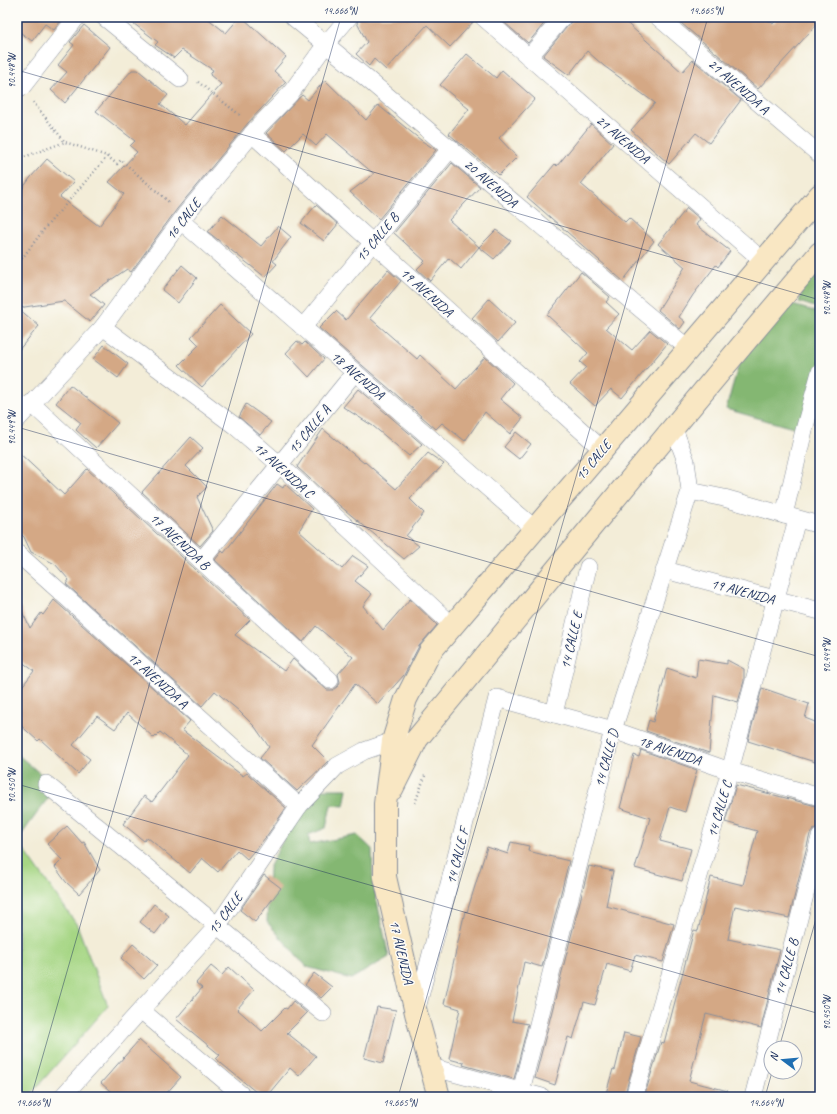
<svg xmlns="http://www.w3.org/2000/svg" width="837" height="1114" font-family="Caveat,sans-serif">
<rect width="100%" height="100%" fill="#fdfcf7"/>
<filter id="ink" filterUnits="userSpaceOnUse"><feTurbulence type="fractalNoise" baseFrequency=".025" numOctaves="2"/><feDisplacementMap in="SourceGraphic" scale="8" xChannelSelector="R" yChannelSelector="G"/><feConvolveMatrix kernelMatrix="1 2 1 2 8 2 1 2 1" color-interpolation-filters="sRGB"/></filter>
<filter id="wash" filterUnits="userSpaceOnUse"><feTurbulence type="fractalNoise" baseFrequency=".012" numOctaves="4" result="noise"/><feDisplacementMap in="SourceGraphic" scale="16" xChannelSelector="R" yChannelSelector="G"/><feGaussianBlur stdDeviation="0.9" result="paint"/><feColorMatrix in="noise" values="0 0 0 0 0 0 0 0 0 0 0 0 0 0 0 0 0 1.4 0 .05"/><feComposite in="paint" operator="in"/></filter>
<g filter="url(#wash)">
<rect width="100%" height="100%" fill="#f3edd8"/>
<polygon fill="#a6d684" stroke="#608271" points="18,841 77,925 108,1006 28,1097 17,1097"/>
<g fill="#84b772" stroke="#507368">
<polygon points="820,269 820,309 799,302 806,279"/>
<polygon points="779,301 820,313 820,366 800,430 726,409 746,339"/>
<polygon points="17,754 56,787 17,841"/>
<polygon points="321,789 347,789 344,806 331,805 326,828 308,835 310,844 357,835 372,849 373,883 389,957 351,979 307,967 267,922 269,868 286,834"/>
</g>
<g id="blocks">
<g fill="#d4a885">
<polygon points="17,17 64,17 54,30 45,24 32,41 17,30"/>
<polygon points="125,17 206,17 226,33 240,17 242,17 286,57 274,71 286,82 248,123 177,209 131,272 127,269 90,294 104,305 90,322 64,301 18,308 39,326 17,352 17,196 31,177 47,159 74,182 60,197 99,226 124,194 109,182 137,152 130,146 135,141 96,111 132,70 138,70 168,95 160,104 185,125 221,84 210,75 213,70 182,50 174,58 155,45 158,42"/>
<polygon points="359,17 473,17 474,21 450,47 427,25 386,70 374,59 369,66 356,54 367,42 357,23"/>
<polygon points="498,17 544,17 547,20 528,43"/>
<polygon points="575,17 620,17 682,72 693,60 741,100 709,143 696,133 669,164 631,130 655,103 604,66 587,51 569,75 543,56"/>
<polygon points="674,17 765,17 773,24 779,17 820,17 820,21 758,89"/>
<polygon points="84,25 110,47 65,103 51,90 67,72 58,65 74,45 70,42"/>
<polygon points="467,54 496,78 502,70 535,99 499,138 517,157 499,175 495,171 494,172 449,134 469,109 440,85"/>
<polygon points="325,80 366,120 378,105 422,141 436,150 379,219 350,192 374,174 327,134 316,146 303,134 286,151 266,133 302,95 308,100"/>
<polygon points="591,124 613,144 581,184 625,222 629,218 654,241 623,281 527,197 555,164 557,166"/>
<polygon points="452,163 480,187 449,220 479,247 461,269 449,258 430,281 417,269 425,261 394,233"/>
<polygon points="316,205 338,224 324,241 301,223"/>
<polygon points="687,208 700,219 696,225 730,251 718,267 716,265 693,295 679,317 685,322 680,329 658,310 685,267 658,244"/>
<polygon points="222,215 261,246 278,226 291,237 273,261 277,264 265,277 208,232"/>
<polygon points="496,230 511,241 494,259 479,247"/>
<polygon points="182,265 197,278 178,303 162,290"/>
<polygon points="388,270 401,281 370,318 417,359 420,355 456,389 485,357 513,383 500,399 523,418 510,434 485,412 465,441 442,423 436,429 319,328 336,311 346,320"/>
<polygon points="581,272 610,297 606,302 619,314 606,328 632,350 650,330 667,344 622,398 611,389 595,406 570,384 586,367 580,362 588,353 547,315"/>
<polygon points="489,299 515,323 498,342 472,318"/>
<polygon points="220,305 251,334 202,387 179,365 199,345 191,337"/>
<polygon points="297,341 302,345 305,342 324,359 309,377 286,353"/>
<polygon points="104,345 128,364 118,378 93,359"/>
<polygon points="70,385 118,423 96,448 76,430 81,423 56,403"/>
<polygon points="358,389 422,444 409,456 373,426 343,407"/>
<polygon points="246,404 271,422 260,435 239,417"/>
<polygon points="323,429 364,463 365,462 396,489 428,453 444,464 410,499 424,513 406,536 419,546 404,559 334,501 297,467"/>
<polygon points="516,432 531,444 519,459 504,447"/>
<polygon points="191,437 203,448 186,466 207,487 197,497 213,531 200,546 142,492"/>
<polygon points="17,451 64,495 87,469 250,620 235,635 284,671 293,659 327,690 333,690 338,686 340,682 338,674 353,657 316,626 303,642 215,560 222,551 224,553 277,484 283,488 285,484 312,509 299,531 342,569 353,556 368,566 355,581 372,594 363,606 383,630 410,599 437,625 419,646 404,675 378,704 355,684 312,745 328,761 297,791 260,758 269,747 255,727 239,711 215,691 202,706 66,584 69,580 55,564 31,552 24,537 17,530"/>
<polygon points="54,600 190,721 182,730 243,776 247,773 286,808 266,837 247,859 237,850 218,872 202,858 190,873 147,837 144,841 123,824 144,796 152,802 188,755 160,732 154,738 127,713 115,729 97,716 73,745 90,759 78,774 40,739 38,741 17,722 17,693 34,671 17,658 17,601 30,628 41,613 43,615"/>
<polygon points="698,659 727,664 727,660 744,669 744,681 738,702 714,695 709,753 646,731 649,720 653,722 667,668 696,678"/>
<polygon points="762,688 809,704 805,718 820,724 818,763 748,741"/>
<polygon points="641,750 697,770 685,812 670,807 660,841 691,849 682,881 635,868 650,818 620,808 634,755 639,757"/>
<polygon points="736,785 820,807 820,827 813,830 810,834 789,918 735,906 728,939 780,950 761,1028 706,1014 689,1081 728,1091 727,1097 644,1097 661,1042 664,1043 694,930 698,931 711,877 743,885 757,831 725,822"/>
<polygon points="67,826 82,843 84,842 100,870 79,894 66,882 55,867 62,860 47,844"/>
<polygon points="511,842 529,846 528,851 569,861 542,967 524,962 512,1021 528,1024 514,1079 463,1065 464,1063 449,1059 460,1009 444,1004 465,911 467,912 487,847 508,854"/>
<polygon points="589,866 613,871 606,906 674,924 663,962 635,955 630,971 607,964 595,1005 584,1002 573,1039 568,1037 555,1085 535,1078"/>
<polygon points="264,875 281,888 255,922 240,910"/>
<polygon points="154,904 169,916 155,934 140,922"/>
<polygon points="133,944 157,965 144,979 121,958"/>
<polygon points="211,966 222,975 229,967 254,990 237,1009 262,1031 285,1008 287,1009 293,1001 307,1013 287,1033 316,1056 299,1076 290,1068 266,1097 262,1097 216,1059 220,1055 176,1019 202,988 196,983"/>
<polygon points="314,973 332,987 321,998 305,985"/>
<polygon points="377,1007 396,1010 383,1063 364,1058"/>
<polygon points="624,1033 641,1037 624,1097 605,1097 613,1069 615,1070"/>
<polygon points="139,1040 181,1077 163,1097 117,1097 101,1083"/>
</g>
</g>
</g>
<g filter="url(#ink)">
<use href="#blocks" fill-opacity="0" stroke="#878e9b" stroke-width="1"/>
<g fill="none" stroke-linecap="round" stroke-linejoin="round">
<g stroke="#878e9b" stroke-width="18">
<g id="street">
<polyline points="104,17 180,79"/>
<path d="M293,17C426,127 556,240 689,349"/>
<polyline points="483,17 763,261"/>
<polyline points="658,17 820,155"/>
<polyline points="529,57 563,17"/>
<polyline points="22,87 77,17"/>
<polyline points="252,134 603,450"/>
<polyline points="181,221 535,529"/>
<polyline points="103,327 235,426 280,465 453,626"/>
<polyline points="303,327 451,148"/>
<polyline points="31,403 330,680"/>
<polyline points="17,420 103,327 185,215 256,129 290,94 326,44 349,17"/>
<polyline points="690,491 724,498 820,525"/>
<polyline points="784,515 804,430 820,372"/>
<polyline points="17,553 299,806"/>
<polyline points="201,561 355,372"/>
<polyline points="665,570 820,611"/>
<polyline points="554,714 588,567"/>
<polyline points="46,784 323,1013"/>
<polyline points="142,1011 244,1097"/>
<polyline points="416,1012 497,698 613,730 730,771 820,797"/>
<polyline points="431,1067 542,1097"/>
<polyline points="521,1091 613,730 690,491 686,461 674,429"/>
<polyline points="62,1097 218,925 299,806 337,766 364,751 393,741 403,740"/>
<polyline points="634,1097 730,771 797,519"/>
<polyline points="753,1097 820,837"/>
</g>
</g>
<g stroke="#878e9b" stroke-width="24">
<g id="secondary">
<path d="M392,789L417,739C551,577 683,413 820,253"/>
<polyline points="439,1097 416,1013 385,877 385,804 393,741 406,699 430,652 820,195"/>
</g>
</g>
<g stroke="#878e9b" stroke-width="2.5" stroke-dasharray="1 3" stroke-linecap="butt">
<polyline points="198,82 241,116"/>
<polyline points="33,102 65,142 107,156 117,164 121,160 170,203"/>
<polyline points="17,158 24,157 65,142"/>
<polyline points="17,265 45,228 107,157"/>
<polyline points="415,803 426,773"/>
</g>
<use href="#street" stroke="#fff" stroke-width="17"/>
<use href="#secondary" stroke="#f9e7c3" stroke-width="22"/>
</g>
</g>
<path fill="none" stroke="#1b2f5e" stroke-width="1" stroke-opacity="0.45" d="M17,70L820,300M17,427L820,657M17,784L820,1014M779,1048L820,905M31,1097L341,17M398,1097L708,17M765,1097L772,1072"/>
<g text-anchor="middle" stroke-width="3" stroke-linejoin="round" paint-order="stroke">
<g font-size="14" fill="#1b2f5e" stroke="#fdfcf7">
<text transform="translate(739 86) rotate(41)" y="5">21 AVENIDA A</text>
<text transform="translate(623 139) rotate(41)" y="5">21 AVENIDA</text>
<text transform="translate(491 183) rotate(41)" y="5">20 AVENIDA</text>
<text transform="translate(183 219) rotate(-52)" y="5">16 CALLE</text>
<text transform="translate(377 237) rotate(-50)" y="5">15 CALLE B</text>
<text transform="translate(427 292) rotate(42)" y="5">19 AVENIDA</text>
<text transform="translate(358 375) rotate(41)" y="5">18 AVENIDA</text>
<text transform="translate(309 429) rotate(-51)" y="5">15 CALLE A</text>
<text transform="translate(593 460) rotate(-50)" y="5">15 CALLE</text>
<text transform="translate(284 470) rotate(42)" y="5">17 AVENIDA C</text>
<text transform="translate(180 541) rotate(43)" y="5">17 AVENIDA B</text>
<text transform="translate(743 591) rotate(15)" y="5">19 AVENIDA</text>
<text transform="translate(571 640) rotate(-77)" y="5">14 CALLE E</text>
<text transform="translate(158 680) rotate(42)" y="5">17 AVENIDA A</text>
<text transform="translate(670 750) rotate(19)" y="5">18 AVENIDA</text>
<text transform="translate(606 758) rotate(-75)" y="5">14 CALLE D</text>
<text transform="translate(719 809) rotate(-74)" y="5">14 CALLE C</text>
<text transform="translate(457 856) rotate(-76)" y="5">14 CALLE F</text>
<text transform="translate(225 913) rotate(-53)" y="5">15 CALLE</text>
<text transform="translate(402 952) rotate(77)" y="5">17 AVENIDA</text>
<text transform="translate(786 967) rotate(-75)" y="5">14 CALLE B</text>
</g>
</g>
<rect width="837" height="1114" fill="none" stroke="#fdfcf7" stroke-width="44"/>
<g transform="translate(783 1060) rotate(286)"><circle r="19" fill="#fdfcf7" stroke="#a3aaba"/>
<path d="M0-3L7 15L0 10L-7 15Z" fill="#1f6fb2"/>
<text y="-6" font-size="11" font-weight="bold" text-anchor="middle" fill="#1b2f5e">N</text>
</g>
<rect x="22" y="22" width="793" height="1070" fill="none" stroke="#1b2f5e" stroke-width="1.5"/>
<g font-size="10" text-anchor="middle" fill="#1b2f5e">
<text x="340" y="14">14.666°N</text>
<text x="706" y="14">14.665°N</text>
<text transform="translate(11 71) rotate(-90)" y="4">90.448°W</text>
<text transform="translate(826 299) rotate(-90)" y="4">90.448°W</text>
<text transform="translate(11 428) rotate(-90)" y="4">90.449°W</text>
<text transform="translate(826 656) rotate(-90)" y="4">90.449°W</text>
<text transform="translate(11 786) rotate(-90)" y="4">90.450°W</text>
<text transform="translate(826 1013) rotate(-90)" y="4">90.450°W</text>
<text x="33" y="1106">14.666°N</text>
<text x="400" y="1106">14.665°N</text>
<text x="766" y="1106">14.664°N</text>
</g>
</svg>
